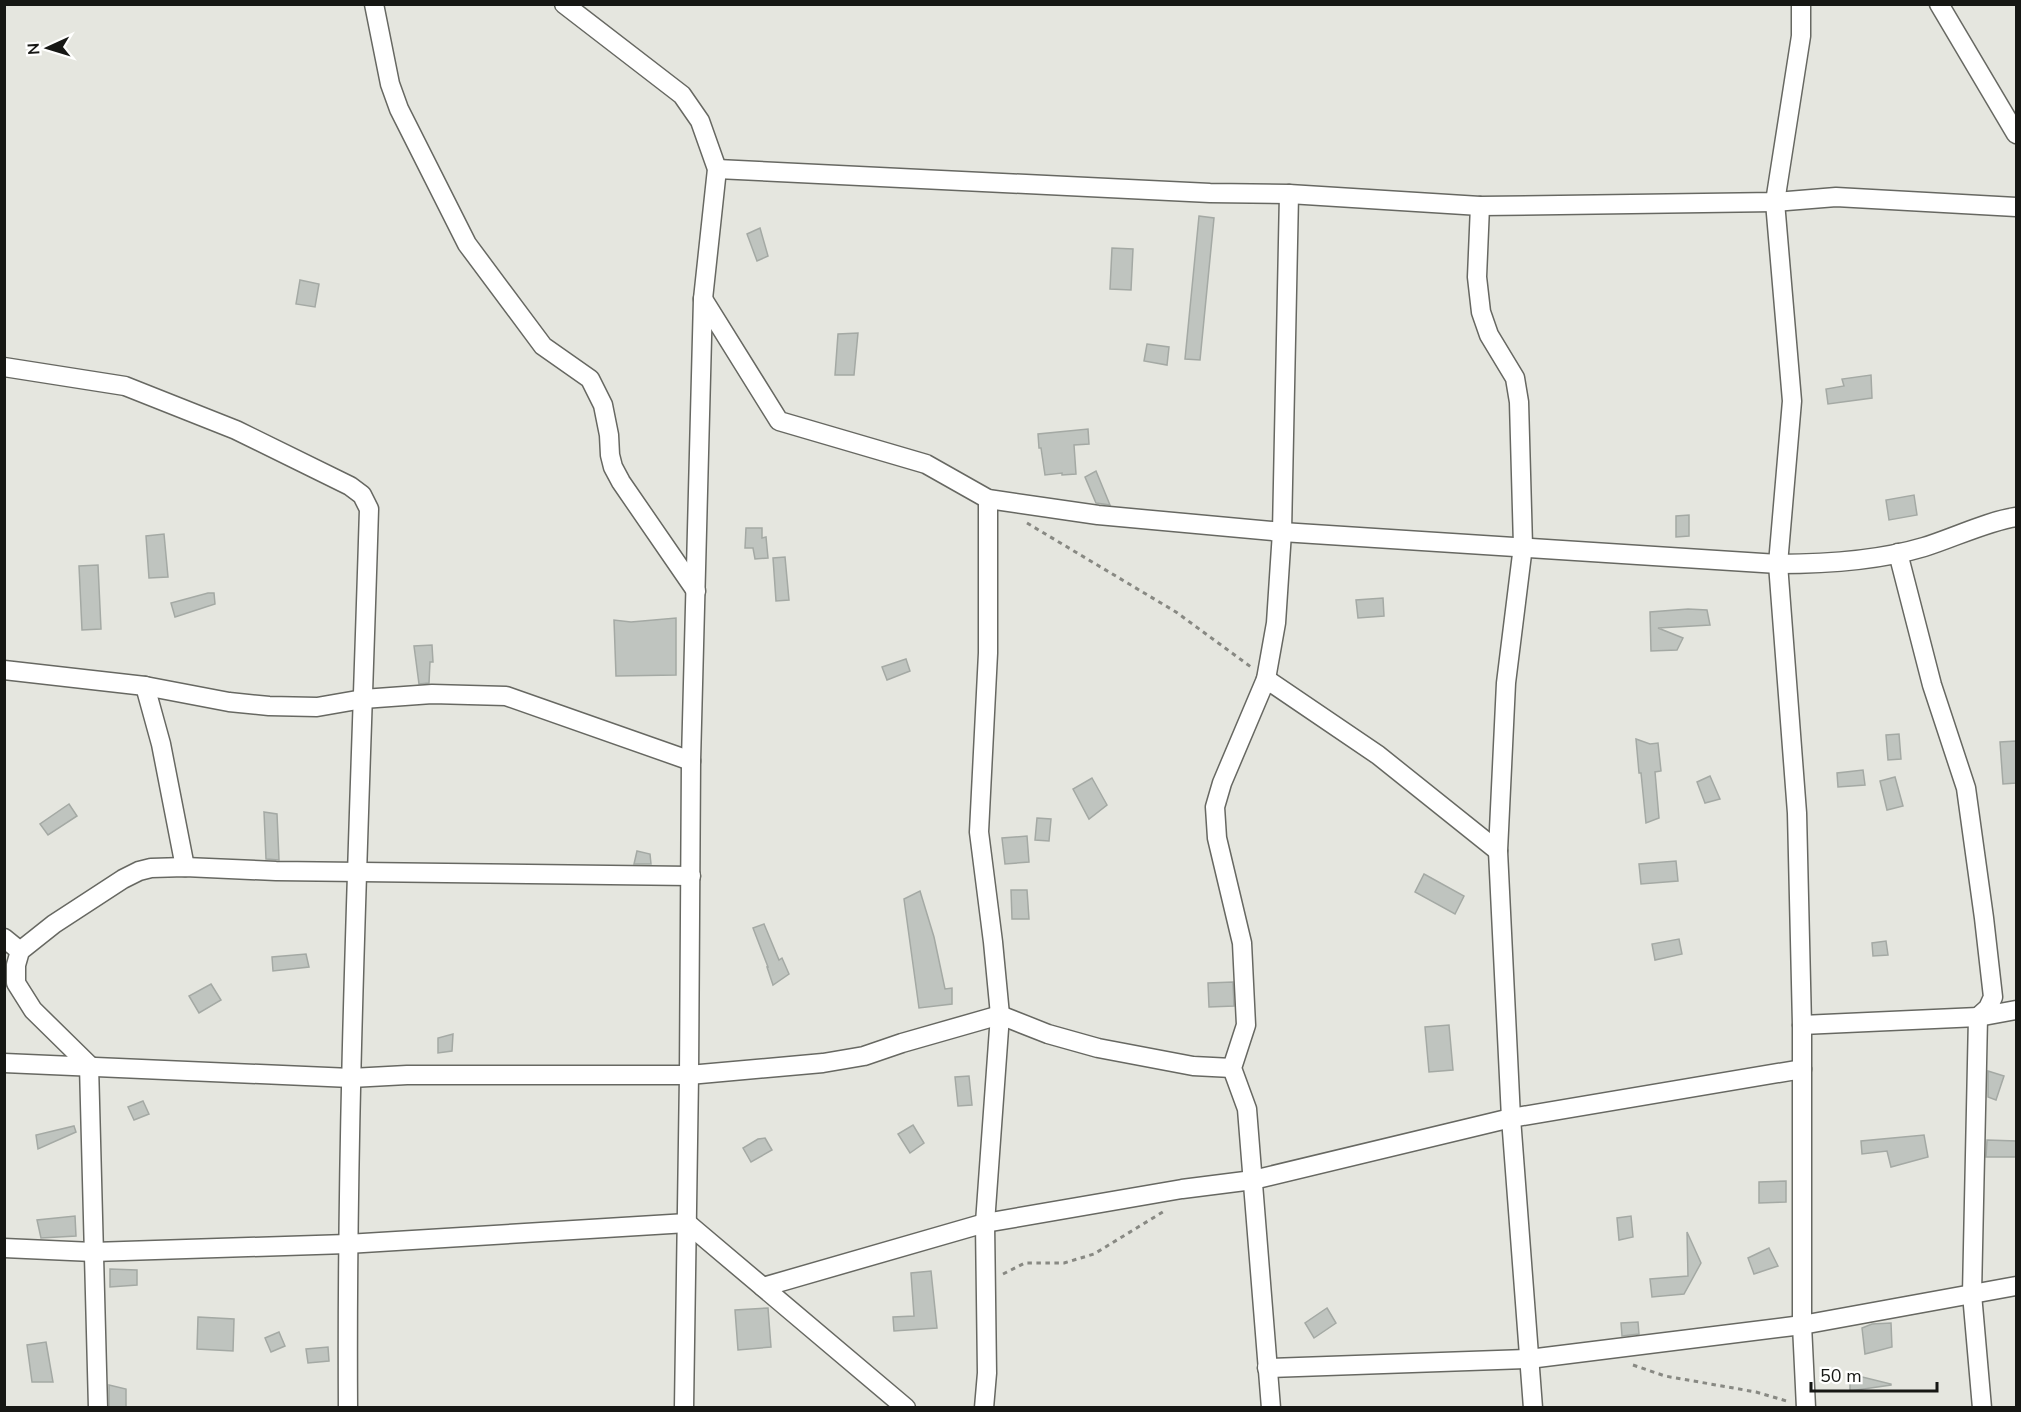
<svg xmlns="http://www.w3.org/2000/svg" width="2021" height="1412" font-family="'Nunito Sans',sans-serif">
<rect width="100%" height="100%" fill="#e5e6df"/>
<g fill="#bfc4bf" stroke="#a4a9a4" stroke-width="1.5">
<polygon points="1199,216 1214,218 1200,360 1185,359"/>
<polygon points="760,228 768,256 757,261 747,234"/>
<polygon points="1112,248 1133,249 1131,290 1110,289"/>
<polygon points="300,280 319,284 315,307 296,304"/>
<polygon points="858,333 854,375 835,375 838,334"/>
<polygon points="1147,344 1169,347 1167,365 1144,361"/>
<polygon points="1871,375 1872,398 1828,404 1826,389 1844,386 1842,379"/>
<polygon points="1088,429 1089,444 1074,445 1076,474 1062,475 1062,473 1045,475 1041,448 1039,448 1038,434"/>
<polygon points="1096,471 1110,505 1096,503 1085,477"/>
<polygon points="1914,495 1917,515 1889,520 1886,500"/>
<polygon points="1689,515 1689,536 1676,537 1676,516"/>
<polygon points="746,528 762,528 762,538 766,537 768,558 755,559 753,548 745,548"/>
<polygon points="164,534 168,577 149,578 146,536"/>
<polygon points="785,557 789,600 776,601 773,558"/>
<polygon points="98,565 101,629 82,630 79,566"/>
<polygon points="208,593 214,593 215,604 175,617 171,603"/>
<polygon points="1383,598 1384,616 1358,618 1356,600"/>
<polygon points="1688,609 1707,610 1710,625 1658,628 1683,638 1677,650 1651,651 1650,612"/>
<polygon points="676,618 676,675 616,676 614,620 631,622"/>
<polygon points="432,645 433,662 430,662 429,683 419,684 414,646"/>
<polygon points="906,659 910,671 887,680 882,667"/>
<polygon points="1899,734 1901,759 1888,760 1886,735"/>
<polygon points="1636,739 1650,744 1658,743 1661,771 1655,772 1659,818 1646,823 1641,773 1639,773"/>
<polygon points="2016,741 2016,783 2003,784 2000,742"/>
<polygon points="1863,770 1865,785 1838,787 1837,773"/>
<polygon points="1710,776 1720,799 1705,803 1697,782"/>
<polygon points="1895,777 1903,806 1887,810 1880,781"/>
<polygon points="1092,778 1107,805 1089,819 1073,789"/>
<polygon points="69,804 77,816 48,835 40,824"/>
<polygon points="264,812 277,814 279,860 266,859"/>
<polygon points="1037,818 1051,819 1049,841 1035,840"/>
<polygon points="1027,836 1029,862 1005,864 1002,838"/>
<polygon points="637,851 650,854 651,864 634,864"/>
<polygon points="1676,861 1678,881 1641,884 1639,864"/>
<polygon points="1424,874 1464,896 1455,914 1415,892"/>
<polygon points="1011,890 1027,890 1029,919 1012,919"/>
<polygon points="920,891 934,937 945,989 952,988 952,1004 919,1008 904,899"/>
<polygon points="764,924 779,960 782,958 789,974 773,985 767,967 768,967 753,928"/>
<polygon points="1679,939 1682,954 1655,960 1652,944"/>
<polygon points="1886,941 1888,955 1873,956 1872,943"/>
<polygon points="306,954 309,967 273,971 272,957"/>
<polygon points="1233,982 1234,1006 1209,1007 1208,983"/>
<polygon points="211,984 221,1000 199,1013 189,996"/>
<polygon points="1449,1025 1453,1070 1429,1072 1425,1027"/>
<polygon points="453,1034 452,1051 438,1053 438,1038"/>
<polygon points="1988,1071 2004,1076 1996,1100 1988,1097"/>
<polygon points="969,1076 972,1105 958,1106 955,1077"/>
<polygon points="143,1101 149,1114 134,1120 128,1107"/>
<polygon points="913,1125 924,1143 910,1153 898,1134"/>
<polygon points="74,1126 76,1132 38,1149 36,1135"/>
<polygon points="1924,1135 1928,1157 1891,1167 1887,1151 1862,1154 1861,1141"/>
<polygon points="765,1138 772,1150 751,1162 743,1148 758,1139"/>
<polygon points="1987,1140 2016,1141 2016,1157 1986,1157"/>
<polygon points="1786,1181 1786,1202 1759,1203 1759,1182"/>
<polygon points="75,1216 76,1236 41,1238 37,1220"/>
<polygon points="1631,1216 1633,1237 1619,1240 1617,1218"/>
<polygon points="1687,1232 1701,1263 1684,1294 1652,1297 1650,1279 1688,1276"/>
<polygon points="1769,1248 1778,1266 1754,1274 1748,1258"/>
<polygon points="110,1269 137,1270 137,1285 110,1287"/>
<polygon points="931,1271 937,1328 894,1331 893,1317 914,1316 911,1273"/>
<polygon points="768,1308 771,1347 738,1350 735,1310"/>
<polygon points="1327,1308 1336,1323 1314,1338 1305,1323"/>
<polygon points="198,1317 234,1319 233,1351 197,1349"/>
<polygon points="1638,1322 1639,1334 1622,1336 1621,1323"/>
<polygon points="1891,1323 1892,1347 1865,1354 1862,1328 1872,1324"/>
<polygon points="279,1332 285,1346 271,1352 265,1338"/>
<polygon points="46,1342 53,1382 32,1382 27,1345"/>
<polygon points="328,1347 329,1361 308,1363 306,1349"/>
<polygon points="1850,1374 1891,1384 1891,1385 1850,1391"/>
<polygon points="109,1385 126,1389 126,1407 109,1407"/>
</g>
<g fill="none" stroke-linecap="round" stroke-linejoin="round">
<g stroke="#676862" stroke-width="21">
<g id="street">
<polyline points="374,4 390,84 399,109 467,244 543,346 590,379 603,405 609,435 610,455 613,467 621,482 696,591"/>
<polyline points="564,4 682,95 700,121 717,169 703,299 691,761 689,1075 684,1408"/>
<polyline points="1801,4 1801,36 1775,202 1792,401 1778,564 1797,813 1802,1025 1802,1325 1806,1408"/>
<polyline points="1939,4 2016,134"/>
<polyline points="717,169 1210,193 1289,194 1480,206 1775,202 1836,197 2016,207"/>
<polyline points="1480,206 1477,277 1481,312 1489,335 1515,378 1519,402 1523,546 1506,683 1498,851 1511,1118 1533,1408"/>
<path d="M703,299L779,421L926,464L988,499L1098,515L1282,532L1778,564C1827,564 1877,561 1924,547C1953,538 1988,521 2016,517"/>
<path d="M4,367L125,386L236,430L350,486L362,495L369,509C360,808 346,1108 348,1408"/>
<polyline points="1898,553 1932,685 1966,788 1984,918 1993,997 1988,1008 1978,1017 1972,1294 1982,1408"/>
<polyline points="4,670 145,686 229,702 269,706 317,707 363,699 432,694 506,696 691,761"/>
<polyline points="1266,679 1378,755 1498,851"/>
<polyline points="145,686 161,744 185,867"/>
<polyline points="4,938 20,951"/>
<polyline points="1802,1025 1978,1017 2016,1010"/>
<polyline points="4,1063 351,1078 407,1075 689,1075 823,1063 864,1056 902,1043 1000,1015 1048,1034 1098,1048 1193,1066 1232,1068"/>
<polyline points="4,1248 93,1252 347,1244 687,1223 906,1408"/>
<polyline points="763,1287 985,1223 1182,1189 1253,1180 1511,1118 1802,1069"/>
<polyline points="1267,1368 1529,1359 1802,1325 2016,1286"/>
<polyline points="98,1408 89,1065 33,1010 16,983 16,965 20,951 54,924 123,879 139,871 151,868 185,867 276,871 691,876"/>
<polyline points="984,1408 987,1373 985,1223 1000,1015 993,942 979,832 988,653 988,499"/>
<polyline points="1271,1408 1247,1109 1232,1068 1246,1025 1242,943 1217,838 1215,807 1222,783 1266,679 1276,623 1282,532 1289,194"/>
</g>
</g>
<g stroke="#888983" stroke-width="3" stroke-dasharray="4.5 4.5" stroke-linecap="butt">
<polyline points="1027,523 1176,612 1251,667"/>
<polyline points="1003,1274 1025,1263 1064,1263 1094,1254 1166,1210"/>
<polyline points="1633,1365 1665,1376 1756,1392 1790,1402"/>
</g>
<use href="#street" stroke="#fff" stroke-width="18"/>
</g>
<rect width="2021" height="1412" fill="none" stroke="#161714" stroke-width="12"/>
<g transform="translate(48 48) rotate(266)" stroke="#fffffe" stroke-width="4.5" paint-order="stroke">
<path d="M0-4.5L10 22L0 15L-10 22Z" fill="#161714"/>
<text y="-9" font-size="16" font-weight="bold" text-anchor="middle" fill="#161714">N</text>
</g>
<path d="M1811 1382v9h126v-9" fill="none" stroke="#161714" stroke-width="3"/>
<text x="1820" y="1382" font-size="18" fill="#161714" stroke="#fffffe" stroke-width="4.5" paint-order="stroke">50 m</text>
</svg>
